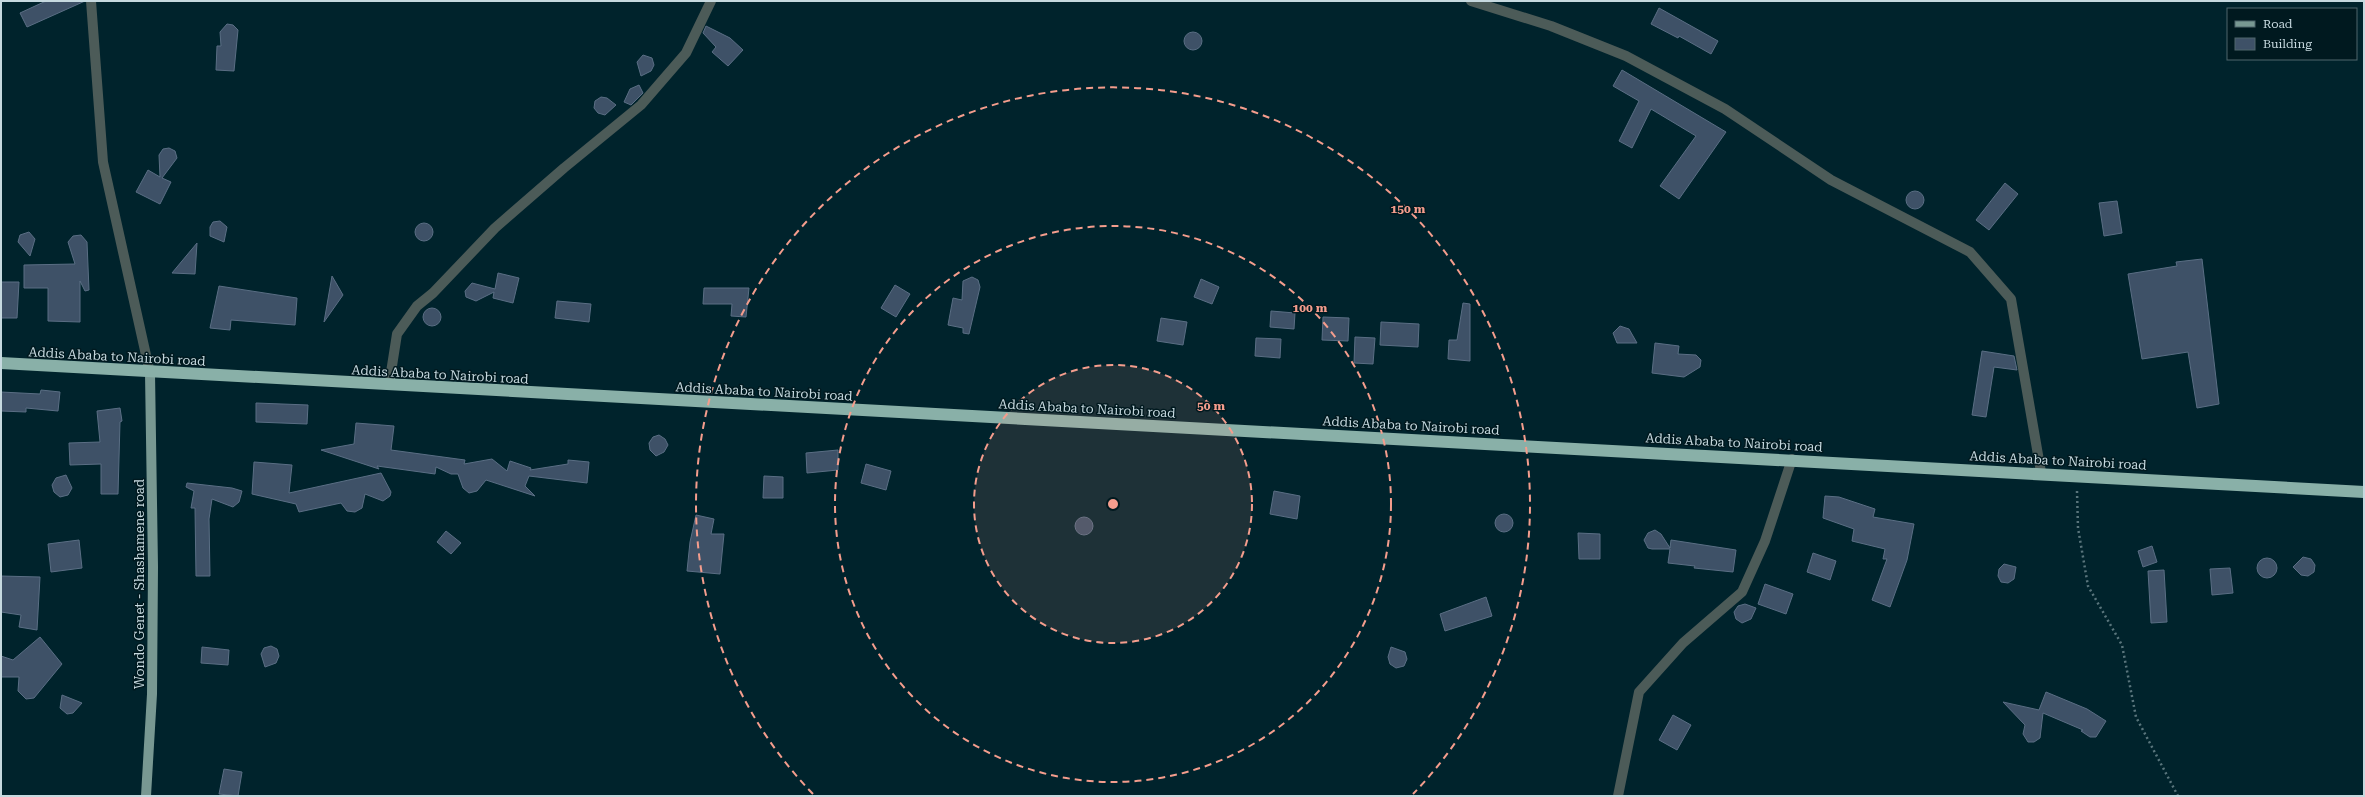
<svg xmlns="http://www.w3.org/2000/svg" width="2365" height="797" font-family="'Roboto Serif',serif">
<rect width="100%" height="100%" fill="#00232c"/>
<g fill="#3e5167" stroke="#5a6e84">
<polygon points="46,1 85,1 27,27 20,13"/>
<polygon points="1659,8 1718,41 1711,54 1679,36 1678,38 1651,24"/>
<polygon points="227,24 233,25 238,30 234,71 216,70 217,46 221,46 220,32"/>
<polygon points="706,26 730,38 743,50 728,66 712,52 716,47 703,33"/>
<circle cx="1193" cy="41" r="9"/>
<polygon points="643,55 652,58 654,65 651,71 641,76 637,62"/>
<polygon points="1622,70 1726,132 1679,199 1660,186 1696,136 1651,109 1632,148 1619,141 1639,101 1613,86"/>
<polygon points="639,85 643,93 631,105 624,102 630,89"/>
<polygon points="601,97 607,98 616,105 605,115 598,113 594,108 595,101"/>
<polygon points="169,148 175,151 177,158 162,178 171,182 160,204 136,192 148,170 160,177 159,155 163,149"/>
<polygon points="2005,183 2018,194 1989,230 1976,220"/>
<circle cx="1915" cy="200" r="9"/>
<polygon points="2117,201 2122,233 2104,236 2099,203"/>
<polygon points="220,221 227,227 224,242 210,236 210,227 213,222"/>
<circle cx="424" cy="232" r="9"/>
<polygon points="29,232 35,239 30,256 18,242 20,235"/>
<polygon points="81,235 87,242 89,290 85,291 80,281 80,322 48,321 48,288 24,288 24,265 75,264 68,242 73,236"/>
<polygon points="197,243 195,274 172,273"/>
<polygon points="2202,259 2219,404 2197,408 2188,352 2142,359 2128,274 2177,266 2176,262"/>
<polygon points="498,273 519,278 513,303 493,298 494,292 476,301 466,297 465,291 472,283 495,289"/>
<polygon points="332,276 343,295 324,322"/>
<polygon points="972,277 978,280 980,287 969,334 963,333 963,328 948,325 953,298 962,300 963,281"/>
<polygon points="1201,279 1219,287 1212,304 1194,297"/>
<polygon points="1,282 19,282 17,318 1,318"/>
<polygon points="895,285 910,294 896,317 881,308"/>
<polygon points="219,286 297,298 295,325 231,320 230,330 210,328"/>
<polygon points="704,288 749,288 746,317 731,316 732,304 703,304"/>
<polygon points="557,301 591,304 589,322 555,318"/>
<polygon points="1463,303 1470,304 1470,361 1448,359 1449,340 1457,340"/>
<circle cx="432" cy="317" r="9"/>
<polygon points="1271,311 1295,313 1294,329 1270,327"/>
<polygon points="1323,317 1349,318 1348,341 1322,340"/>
<polygon points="1161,318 1187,322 1183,345 1157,341"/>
<polygon points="1381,322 1419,324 1418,347 1380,345"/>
<polygon points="1620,326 1629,329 1637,343 1617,343 1613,333"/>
<polygon points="1355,337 1375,338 1373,364 1354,363"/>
<polygon points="1256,338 1281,339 1280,358 1255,356"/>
<polygon points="1655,343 1679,346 1678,354 1696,355 1701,360 1700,367 1684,377 1652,373"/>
<polygon points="1982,351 2014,356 2017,370 1994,367 1986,417 1972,415"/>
<polygon points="41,390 60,392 58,411 26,408 26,412 1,411 1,392 40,394"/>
<polygon points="256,403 308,405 307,424 256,422"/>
<polygon points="120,408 122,421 120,422 118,494 101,494 101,464 70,465 69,443 100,442 97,411"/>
<polygon points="356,423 394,426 391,450 465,460 464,464 492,459 507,471 510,461 531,468 530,470 568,464 568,460 589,462 587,483 529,476 525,486 535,496 486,480 477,491 469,493 463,488 458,474 451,474 436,467 435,474 377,466 379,469 321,450 354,444"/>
<polygon points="659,435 665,439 668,445 664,452 656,456 650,450 649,443 653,437"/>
<polygon points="838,450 838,470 807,473 806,453"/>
<polygon points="254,462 292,465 289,493 381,473 391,492 390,496 383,501 365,494 362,508 355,512 347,511 341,503 299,512 296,504 252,494"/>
<polygon points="866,464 891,471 886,490 861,483"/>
<polygon points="66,475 72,488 68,495 60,497 54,492 52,485 56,478"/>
<polygon points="764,476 783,477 783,498 763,498"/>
<polygon points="187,483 232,488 242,491 239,502 233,507 212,499 209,519 210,576 196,576 195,508 191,508 194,491 186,487"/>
<polygon points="1274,491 1300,496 1297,519 1270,514"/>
<polygon points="1825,496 1839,497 1875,509 1873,517 1914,524 1907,560 1890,607 1872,600 1887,559 1883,559 1885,549 1852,541 1854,529 1823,518"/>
<circle cx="1504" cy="523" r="9"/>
<polygon points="696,515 714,519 711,534 724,534 720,574 687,571 690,542"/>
<circle cx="1084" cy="526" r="9"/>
<polygon points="1655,530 1661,534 1670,548 1671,540 1736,550 1733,572 1694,568 1695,566 1668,563 1670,549 1652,549 1648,548 1644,540 1648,533"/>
<polygon points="446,531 461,543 451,554 437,542"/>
<polygon points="1578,533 1600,534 1600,559 1579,559"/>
<polygon points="79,540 82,568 51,572 48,544"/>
<polygon points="2152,546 2157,562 2143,567 2138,551"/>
<polygon points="1813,553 1836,561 1830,580 1807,572"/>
<polygon points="2303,557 2311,559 2315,565 2314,572 2308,576 2301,575 2293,567"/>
<circle cx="2267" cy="568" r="10"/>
<polygon points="2004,564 2016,567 2014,579 2008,583 2001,582 1998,576 1999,569"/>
<polygon points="2230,568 2233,593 2212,595 2210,569"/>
<polygon points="2164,570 2167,622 2151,623 2148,571"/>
<polygon points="1,576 40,577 37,630 19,627 21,615 1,612"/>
<polygon points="1765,584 1793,594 1786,614 1758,604"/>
<polygon points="1486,597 1492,616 1445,631 1440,614"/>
<polygon points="1745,604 1756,608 1751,619 1742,623 1736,619 1734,612 1738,606"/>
<polygon points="40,637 62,664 34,698 26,699 18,691 19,677 1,677 1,656 13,660"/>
<polygon points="271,646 277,649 279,656 276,663 265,667 261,654 264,648"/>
<polygon points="202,647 229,650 228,665 201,663"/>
<polygon points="1391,647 1405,652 1407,659 1404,666 1396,668 1390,664 1388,657"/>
<polygon points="2046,692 2087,709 2106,721 2096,737 2090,737 2081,731 2083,730 2043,713 2040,738 2034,742 2028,742 2023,734 2025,725 2003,702 2039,710"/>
<polygon points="62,695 82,703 73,713 67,714 60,708"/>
<polygon points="1673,715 1691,725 1677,750 1659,740"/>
<polygon points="224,769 242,772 238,796 219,794"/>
</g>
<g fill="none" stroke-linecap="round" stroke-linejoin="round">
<polyline stroke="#59757c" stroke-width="2.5" stroke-dasharray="2 3" stroke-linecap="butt" points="2077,491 2078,528 2088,586 2122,645 2136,717 2178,796"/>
<g stroke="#4c5b58" stroke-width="10">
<polyline points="91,1 103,162 150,373"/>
<polyline points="1471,1 1551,26 1626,56 1725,109 1831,180 1970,252 2011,299 2041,472"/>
<polyline points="389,385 397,334 417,306 433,293 495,228 564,168 641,105 686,53 711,1"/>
<polyline points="1618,796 1639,692 1683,643 1742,592 1765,541 1792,459"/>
</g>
<polyline stroke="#789892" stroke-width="10" points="146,796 152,694 153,567 150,373"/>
<polyline stroke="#89b0a8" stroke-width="12" points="1,363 2364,492"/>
</g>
<circle cx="1113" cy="504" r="139" fill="#f49d8d" fill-opacity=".12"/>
<g fill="none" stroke="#f49d8d" stroke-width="2" stroke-dasharray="7 5">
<circle cx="1113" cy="504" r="139"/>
<circle cx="1113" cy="504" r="278"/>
<path d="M813 794A417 417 0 1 1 1413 794"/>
</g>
<g text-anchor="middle" stroke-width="3" stroke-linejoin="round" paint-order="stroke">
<g font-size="13" fill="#c6d9df" stroke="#00191f">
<text transform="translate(117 356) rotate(3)" y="5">Addis Ababa to Nairobi road</text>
<text transform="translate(440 374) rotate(3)" y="5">Addis Ababa to Nairobi road</text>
<text transform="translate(764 391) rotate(3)" y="5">Addis Ababa to Nairobi road</text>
<text transform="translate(1087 408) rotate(3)" y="5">Addis Ababa to Nairobi road</text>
<text transform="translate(1411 425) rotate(3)" y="5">Addis Ababa to Nairobi road</text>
<text transform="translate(1734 442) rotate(3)" y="5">Addis Ababa to Nairobi road</text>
<text transform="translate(2058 460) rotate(3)" y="5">Addis Ababa to Nairobi road</text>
<text transform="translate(139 584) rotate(-90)" y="5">Wondo Genet - Shashamene road</text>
</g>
</g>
<circle cx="1113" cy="504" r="6" fill="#f49d8d" stroke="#00191f" stroke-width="2"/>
<g font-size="12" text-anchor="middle" font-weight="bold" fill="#f49d8d" stroke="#00191f" stroke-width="3" stroke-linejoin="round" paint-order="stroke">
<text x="1408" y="213">150 m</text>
<text x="1310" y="312">100 m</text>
<text x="1211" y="410">50 m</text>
</g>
<rect width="2365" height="797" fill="none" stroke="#c6d9df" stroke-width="4"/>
<rect x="2227" y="8" width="130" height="52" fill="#00191f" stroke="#4f666c"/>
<rect x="2235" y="21" width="20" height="6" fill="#789892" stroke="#4f666c"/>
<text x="2263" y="28" font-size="12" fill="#c6d9df">Road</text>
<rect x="2235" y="38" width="20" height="12" fill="#3e5167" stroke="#4f666c"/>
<text x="2263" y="48" font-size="12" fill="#c6d9df">Building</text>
</svg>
